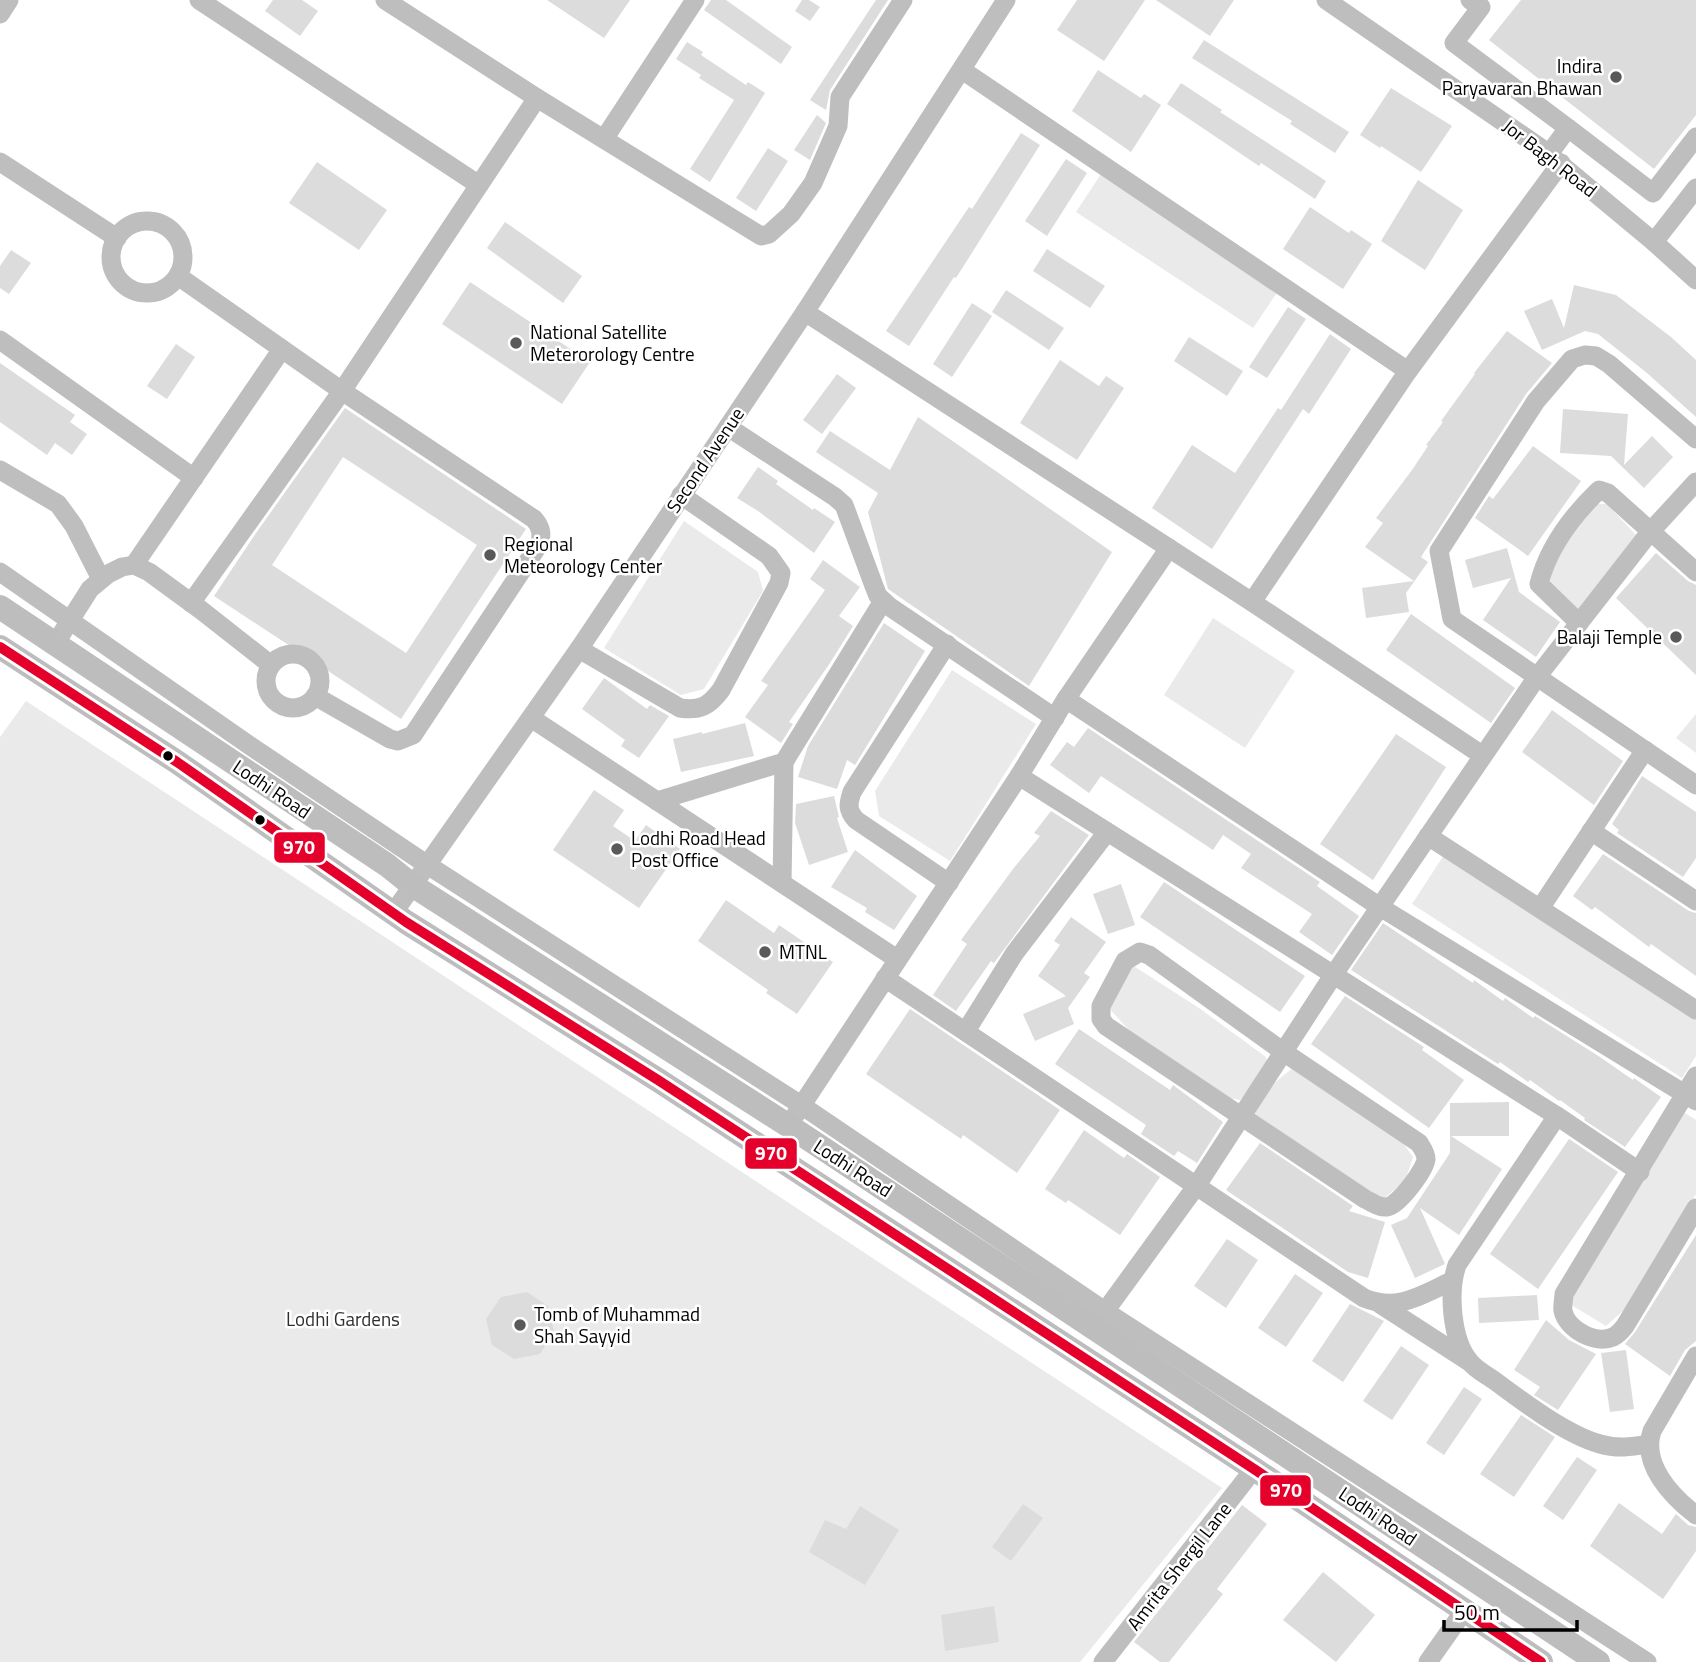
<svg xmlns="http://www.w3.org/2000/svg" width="1696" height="1662" font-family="'Titillium Web',sans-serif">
<rect width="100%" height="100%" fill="#fff"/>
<g fill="#eaeaea">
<polygon points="1101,174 1278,291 1253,328 1076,212"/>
<path d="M1595,504H1607L1636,535L1578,610L1550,582C1555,551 1576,528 1595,504Z"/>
<polygon points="684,521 758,572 763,591 704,689 681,695 604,648"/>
<polygon points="1213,618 1295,671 1245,748 1164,695"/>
<polygon points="952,670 1036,724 950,861 879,816 875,791"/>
<polygon points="26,701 1222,1488 1080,1662 0,1662 0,737"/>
<polygon points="1696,714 1696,753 1676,738"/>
<polygon points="1444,855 1696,1017 1696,1056 1682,1078 1412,904"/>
<polygon points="1132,965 1199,1008 1266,1057 1268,1065 1253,1086 1240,1100 1225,1097 1137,1039 1107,1006"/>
<path d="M1292,1069L1403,1143L1413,1157L1405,1181L1382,1200L1255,1115C1259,1096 1277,1079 1292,1069Z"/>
<polygon points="1685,1113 1696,1120 1696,1194 1626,1308 1606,1326 1568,1303"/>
</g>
<g fill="#dcdcdc" fill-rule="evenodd">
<polygon points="273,0 302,0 318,11 300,36 265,11"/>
<polygon points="547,0 630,0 604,38"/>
<polygon points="711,0 726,0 792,47 781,64 704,10"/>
<polygon points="802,0 809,0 820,7 810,21 795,11"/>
<polygon points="876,0 888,0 830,90 826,110 810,100"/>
<polygon points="1077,0 1145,0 1104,61 1057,30"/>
<polygon points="1156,0 1234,0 1210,36"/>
<polygon points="1521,0 1696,0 1696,115 1654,169 1489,40"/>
<polygon points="1204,40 1349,132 1335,153 1290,124 1292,121 1192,58"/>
<polygon points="687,42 703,52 701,55 746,85 748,82 765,93 710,182 690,169 734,100 699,78 701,75 676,59"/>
<polygon points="1098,70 1141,98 1144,94 1161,105 1131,152 1072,111"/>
<polygon points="1181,83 1222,110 1220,112 1326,181 1315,199 1261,163 1259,166 1167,104"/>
<polygon points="1391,88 1452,126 1421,172 1381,146 1380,148 1360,135"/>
<polygon points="817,115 826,123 810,160 794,150"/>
<polygon points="1021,133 1040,145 956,278 954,277 909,346 886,331 969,207 972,209"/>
<polygon points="768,148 788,161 756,211 736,198"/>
<polygon points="1066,159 1087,173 1047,236 1025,221"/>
<polygon points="317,162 387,210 359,250 289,203"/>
<polygon points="1418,180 1463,210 1425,270 1381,241"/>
<polygon points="1310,207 1349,233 1351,230 1372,244 1343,289 1283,249"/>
<polygon points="505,222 582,276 563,303 487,248"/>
<polygon points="1047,249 1105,286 1090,308 1033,271"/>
<polygon points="11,250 31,263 9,294 0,288 0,266"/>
<polygon points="470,282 590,362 562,404 442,324"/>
<polygon points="1574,285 1616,295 1671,337 1696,360 1696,417 1647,373 1598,334 1585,331 1542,350 1524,311 1552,299 1564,328"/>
<polygon points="1006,290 1064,328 1049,350 992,312"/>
<polygon points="972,303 992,316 952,377 933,364"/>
<polygon points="1288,307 1306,319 1267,378 1249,367"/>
<polygon points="1507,331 1552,363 1526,394 1421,557 1428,562 1406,593 1409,612 1366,618 1362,588 1414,581 1365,547 1383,523 1376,518 1412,470 1428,446 1426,445 1443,422 1441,421 1475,374 1474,373"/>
<polygon points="1330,334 1351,349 1309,414 1303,409 1212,549 1152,508 1192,445 1235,473 1278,408 1281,410"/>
<polygon points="1189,337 1243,371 1227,396 1174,361"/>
<polygon points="176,344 195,357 167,399 147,386"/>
<polygon points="1060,360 1099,386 1106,376 1124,388 1077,460 1020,423"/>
<polygon points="0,363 75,415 70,422 87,434 72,455 55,443 47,455 0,422"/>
<polygon points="837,374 856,388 822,434 803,420"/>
<path d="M345,408L526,529L401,719L214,596L256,533ZM343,457L477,545L406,653L272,565Z"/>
<polygon points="1563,409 1628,414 1624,465 1652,436 1673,457 1644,488 1611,456 1560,453"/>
<polygon points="918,417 1112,552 1029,686 888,589 868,512 878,493 816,452 830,431 890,470"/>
<polygon points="1533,446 1581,481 1528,556 1475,518 1489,496 1493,499"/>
<polygon points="758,467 778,481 776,484 813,510 814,508 835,522 814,553 758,511 737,498"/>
<polygon points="1507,548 1519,592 1560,622 1536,657 1483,620 1511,578 1473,588 1465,560"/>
<polygon points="1656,553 1688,581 1696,585 1696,675 1616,598"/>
<polygon points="823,560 860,587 839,616 853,626 830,663 789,722 793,724 781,743 745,717 768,685 761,681 825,590 810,579"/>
<polygon points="1411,614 1515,688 1491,723 1386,650"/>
<polygon points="884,623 925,651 855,765 847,760 837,789 798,777 808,746"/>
<polygon points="604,678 647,709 650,705 669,716 639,758 621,746 625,740 582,709"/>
<polygon points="1552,710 1623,761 1594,805 1522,752"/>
<polygon points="745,723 754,756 681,772 673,739 702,732 702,734"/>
<polygon points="1088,728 1320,882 1317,886 1359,916 1332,955 1299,932 1312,914 1241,868 1251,854 1223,835 1213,850 1101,776 1089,793 1050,765 1067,742 1074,747"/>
<polygon points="1396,734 1446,767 1373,880 1320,844"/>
<polygon points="1642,776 1696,812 1696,858 1683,877 1617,833 1619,830 1612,824"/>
<polygon points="594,790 624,810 613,826 635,841 646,825 680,849 639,908 553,850"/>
<polygon points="834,796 839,817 837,818 848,852 809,865 795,823 796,804"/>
<polygon points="1051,811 1089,835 994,963 991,961 956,1011 933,995 967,944 961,940 1013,869 1040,836 1034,833"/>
<polygon points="855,850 917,896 894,930 865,912 867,908 831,887"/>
<polygon points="1603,854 1689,911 1696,913 1696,976 1651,944 1649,947 1595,907 1592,910 1573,896"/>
<polygon points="1164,882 1305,976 1280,1012 1140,917"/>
<polygon points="1121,884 1135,925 1108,934 1093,894"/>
<polygon points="726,900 774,933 779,925 833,962 797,1014 766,993 768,990 698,941"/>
<polygon points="1071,917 1106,942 1084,973 1090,977 1068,1008 1074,1024 1035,1041 1023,1014 1066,996 1038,976 1060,945 1054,941"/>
<polygon points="1383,923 1473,983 1474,980 1503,1001 1505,998 1533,1018 1535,1016 1600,1057 1633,1080 1634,1078 1661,1097 1625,1147 1584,1120 1585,1118 1560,1100 1559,1101 1530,1080 1528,1082 1500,1062 1498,1064 1351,970"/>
<polygon points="1345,996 1424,1047 1422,1050 1464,1080 1429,1128 1311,1044"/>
<polygon points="910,1009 1060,1110 1017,1173 963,1135 961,1139 866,1074"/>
<polygon points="1079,1029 1170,1090 1173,1085 1223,1122 1197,1163 1178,1151 1174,1156 1141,1134 1146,1125 1055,1064"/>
<polygon points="1509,1102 1509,1136 1451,1136 1502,1169 1459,1235 1420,1208 1445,1264 1415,1278 1391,1225 1407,1218 1450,1153 1450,1103"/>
<polygon points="1084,1130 1124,1158 1127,1154 1160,1177 1120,1235 1068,1200 1066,1203 1045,1189"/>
<polygon points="1569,1139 1618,1172 1538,1289 1490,1254"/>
<polygon points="1260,1143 1353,1206 1349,1211 1385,1222 1368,1278 1348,1272 1226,1190"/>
<polygon points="1696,1235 1696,1341 1685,1350 1670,1376 1625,1344 1635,1332"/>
<polygon points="1227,1239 1258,1260 1226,1308 1194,1286"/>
<polygon points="1295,1274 1323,1293 1286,1347 1258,1328"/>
<polygon points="527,1292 548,1306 554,1332 540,1354 514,1359 492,1345 486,1319 501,1297"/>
<polygon points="1537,1295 1539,1320 1479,1323 1478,1298"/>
<polygon points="1350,1304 1384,1321 1343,1382 1312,1361"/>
<polygon points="1546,1320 1569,1340 1596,1354 1558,1410 1534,1395 1540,1387 1514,1370"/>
<polygon points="1401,1346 1429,1365 1392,1420 1363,1401"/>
<polygon points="1626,1350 1634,1409 1610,1412 1601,1353"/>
<polygon points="1464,1387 1482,1399 1444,1455 1426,1443"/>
<polygon points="1521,1415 1555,1437 1514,1497 1480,1474"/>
<polygon points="1577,1457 1597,1470 1563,1520 1543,1506"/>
<polygon points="1619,1503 1662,1534 1676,1514 1688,1525 1696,1527 1696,1551 1663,1599 1590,1546"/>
<polygon points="1023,1504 1043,1518 1011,1561 992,1547"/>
<polygon points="1242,1505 1267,1524 1217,1589 1223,1594 1169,1662 1160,1662 1134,1642"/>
<polygon points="860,1506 899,1530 865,1585 809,1552 825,1520 846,1529"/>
<polygon points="1323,1572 1375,1615 1336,1662 1283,1620"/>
<polygon points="994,1606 999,1642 945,1651 941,1615"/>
</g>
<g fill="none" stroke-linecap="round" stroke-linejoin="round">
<g stroke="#bebebe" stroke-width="19">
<polyline points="199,0 479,185"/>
<polyline points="385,0 537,98 761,236 769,234 791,214 813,183 838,126 840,97 903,0"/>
<polyline points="1326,0 1541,148 1654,242 1696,280"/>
<polyline points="1470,0 1481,7 1454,43 1568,128 1549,154"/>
<polyline points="0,14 9,0"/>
<polyline points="962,70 1408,371"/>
<polyline points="1568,128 1653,193 1696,137"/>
<polyline points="604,139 695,0"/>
<polyline points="0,162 117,238"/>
<circle cx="147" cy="257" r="36"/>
<polyline points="1654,242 1696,188"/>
<path d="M178,276L342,391L534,519C541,527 542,533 540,543L413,735L398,741L390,739L315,696"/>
<polyline points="805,312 1252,602 1482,755"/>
<polyline points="0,340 194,478"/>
<polyline points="728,427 835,497 844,505 874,586 878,596 890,607 1055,718"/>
<polyline points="1696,439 1609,364 1596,356 1585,355 1572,359 1536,401 1439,551 1452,619 1696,785"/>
<polyline points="0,470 58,504 74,526 101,579"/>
<polyline points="134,565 282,349"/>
<polyline points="0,572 249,745 426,864 801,1105 1105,1311 1647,1662"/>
<polyline points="1252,602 1408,371 1561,163"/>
<polyline points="191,603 342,391 537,98"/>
<path d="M1579,623L1539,584C1548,548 1573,515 1599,490L1608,493L1696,572"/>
<polyline points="55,644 90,589 108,574 122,567 134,565 149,572 201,610 271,665"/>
<path d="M947,644L852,792C848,804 847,810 856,820L949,883"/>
<path d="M579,649L680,708C700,711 709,706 721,690L779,583L781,573L769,556L681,495"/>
<circle cx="293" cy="681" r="27"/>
<polyline points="1066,699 1380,907 1696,1101"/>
<polyline points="531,718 897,959"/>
<path d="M1019,776L1557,1116L1457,1265C1448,1291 1451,1340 1470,1362C1476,1370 1487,1375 1495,1381C1523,1402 1567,1435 1600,1444C1617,1449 1631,1447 1648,1444"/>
<polyline points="657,801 784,762 883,601"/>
<polyline points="1591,831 1696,901"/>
<polyline points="1428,836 1696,1010"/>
<polyline points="782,883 784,762"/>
<polyline points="1541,907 1645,750"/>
<polyline points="394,912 579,649 805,312 1006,0"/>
<path d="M1140,952L1149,955L1285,1053L1419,1143C1422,1148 1426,1153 1426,1159C1425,1170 1399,1205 1387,1207C1379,1208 1372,1202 1365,1199L1106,1026L1101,1019V1006L1125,961Z"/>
<path d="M885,978L1364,1298C1398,1312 1421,1295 1452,1281"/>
<polyline points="966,1031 1014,954 1107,832"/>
<path d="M1696,1076L1564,1294C1564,1299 1562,1306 1563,1311C1567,1329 1595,1345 1613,1337C1617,1335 1622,1330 1625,1326L1696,1208"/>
<polyline points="796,1114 1019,776 1066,699 1169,548"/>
<polyline points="1557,1116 1640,1172"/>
<polyline points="1380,1304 1468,1361"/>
<polyline points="1098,1321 1197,1185 1334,974 1537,677 1650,532 1696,482"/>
<path d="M1696,1356L1652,1431C1641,1464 1671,1496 1696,1515"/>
<polyline points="1103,1662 1254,1469"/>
<polyline points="1428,1662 1464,1611"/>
</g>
<g stroke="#bdbdbd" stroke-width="24">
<polyline points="0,607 387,865 412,885 789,1126 1598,1662"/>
<polyline points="0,647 177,762 406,922 658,1080 974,1286 1254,1469 1541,1662"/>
</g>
<g stroke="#fff" stroke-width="16">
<polyline id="bus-1" points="0,647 177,762 406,922 658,1080 974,1286 1254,1469 1541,1662"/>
</g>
<use href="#bus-1" stroke="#e4002b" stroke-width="10"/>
</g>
<g fill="#595959" stroke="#fff" stroke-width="2.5">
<circle cx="1616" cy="77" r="7"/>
<circle cx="516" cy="343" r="7"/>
<circle cx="490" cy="555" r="7"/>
<circle cx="1676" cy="637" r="7"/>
<circle cx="617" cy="849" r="7"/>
<circle cx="765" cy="952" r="7"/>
<circle cx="520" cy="1325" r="7"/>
</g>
<g fill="#000" stroke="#fff" stroke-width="2.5">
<circle cx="168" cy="756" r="6"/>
<circle cx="260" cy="820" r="6"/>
</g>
<g text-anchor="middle" stroke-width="5" stroke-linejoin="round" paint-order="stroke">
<g font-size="19" fill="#000" stroke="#fff" text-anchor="start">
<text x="1602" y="73" text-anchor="end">Indira<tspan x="1602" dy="22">Paryavaran Bhawan</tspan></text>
<text x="530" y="339">National Satellite<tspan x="530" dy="22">Meterorology Centre</tspan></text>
<text x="504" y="551">Regional<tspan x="504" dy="22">Meteorology Center</tspan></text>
<text x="1662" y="644" text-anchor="end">Balaji Temple</text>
<text x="631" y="845">Lodhi Road Head<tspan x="631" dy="22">Post Office</tspan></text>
<text x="779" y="959">MTNL</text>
<text x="534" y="1321">Tomb of Muhammad<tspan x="534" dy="22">Shah Sayyid</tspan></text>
</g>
<g font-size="19" fill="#000" stroke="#fff">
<text transform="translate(1550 158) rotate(38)" y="7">Jor Bagh Road</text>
<text transform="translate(705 460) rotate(-56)" y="7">Second Avenue</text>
<text transform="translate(272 789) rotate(34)" y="7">Lodhi Road</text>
<text transform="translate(853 1168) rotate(33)" y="7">Lodhi Road</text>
<text transform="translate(1378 1516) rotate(34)" y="7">Lodhi Road</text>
<text transform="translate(1179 1566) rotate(-52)" y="7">Amrita Shergil Lane</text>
</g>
<g font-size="19" fill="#2f2f2f" stroke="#fff">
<text x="343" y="1326">Lodhi Gardens</text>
</g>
</g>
<g stroke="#fff" stroke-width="2.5">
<rect x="273" y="831" width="53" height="33" rx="7" fill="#e4002b"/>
<rect x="744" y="1137" width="54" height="33" rx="7" fill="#e4002b"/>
<rect x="1259" y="1474" width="53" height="33" rx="7" fill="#e4002b"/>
</g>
<g font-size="19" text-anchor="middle" font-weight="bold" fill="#fff">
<text x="299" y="854">970</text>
<text x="771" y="1160">970</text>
<text x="1286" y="1497">970</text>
</g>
<path d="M1444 1620v10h133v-10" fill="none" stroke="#000000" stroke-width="3.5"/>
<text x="1454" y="1620" font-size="21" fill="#000000" stroke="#ffffff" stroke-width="5" paint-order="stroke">50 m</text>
</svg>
